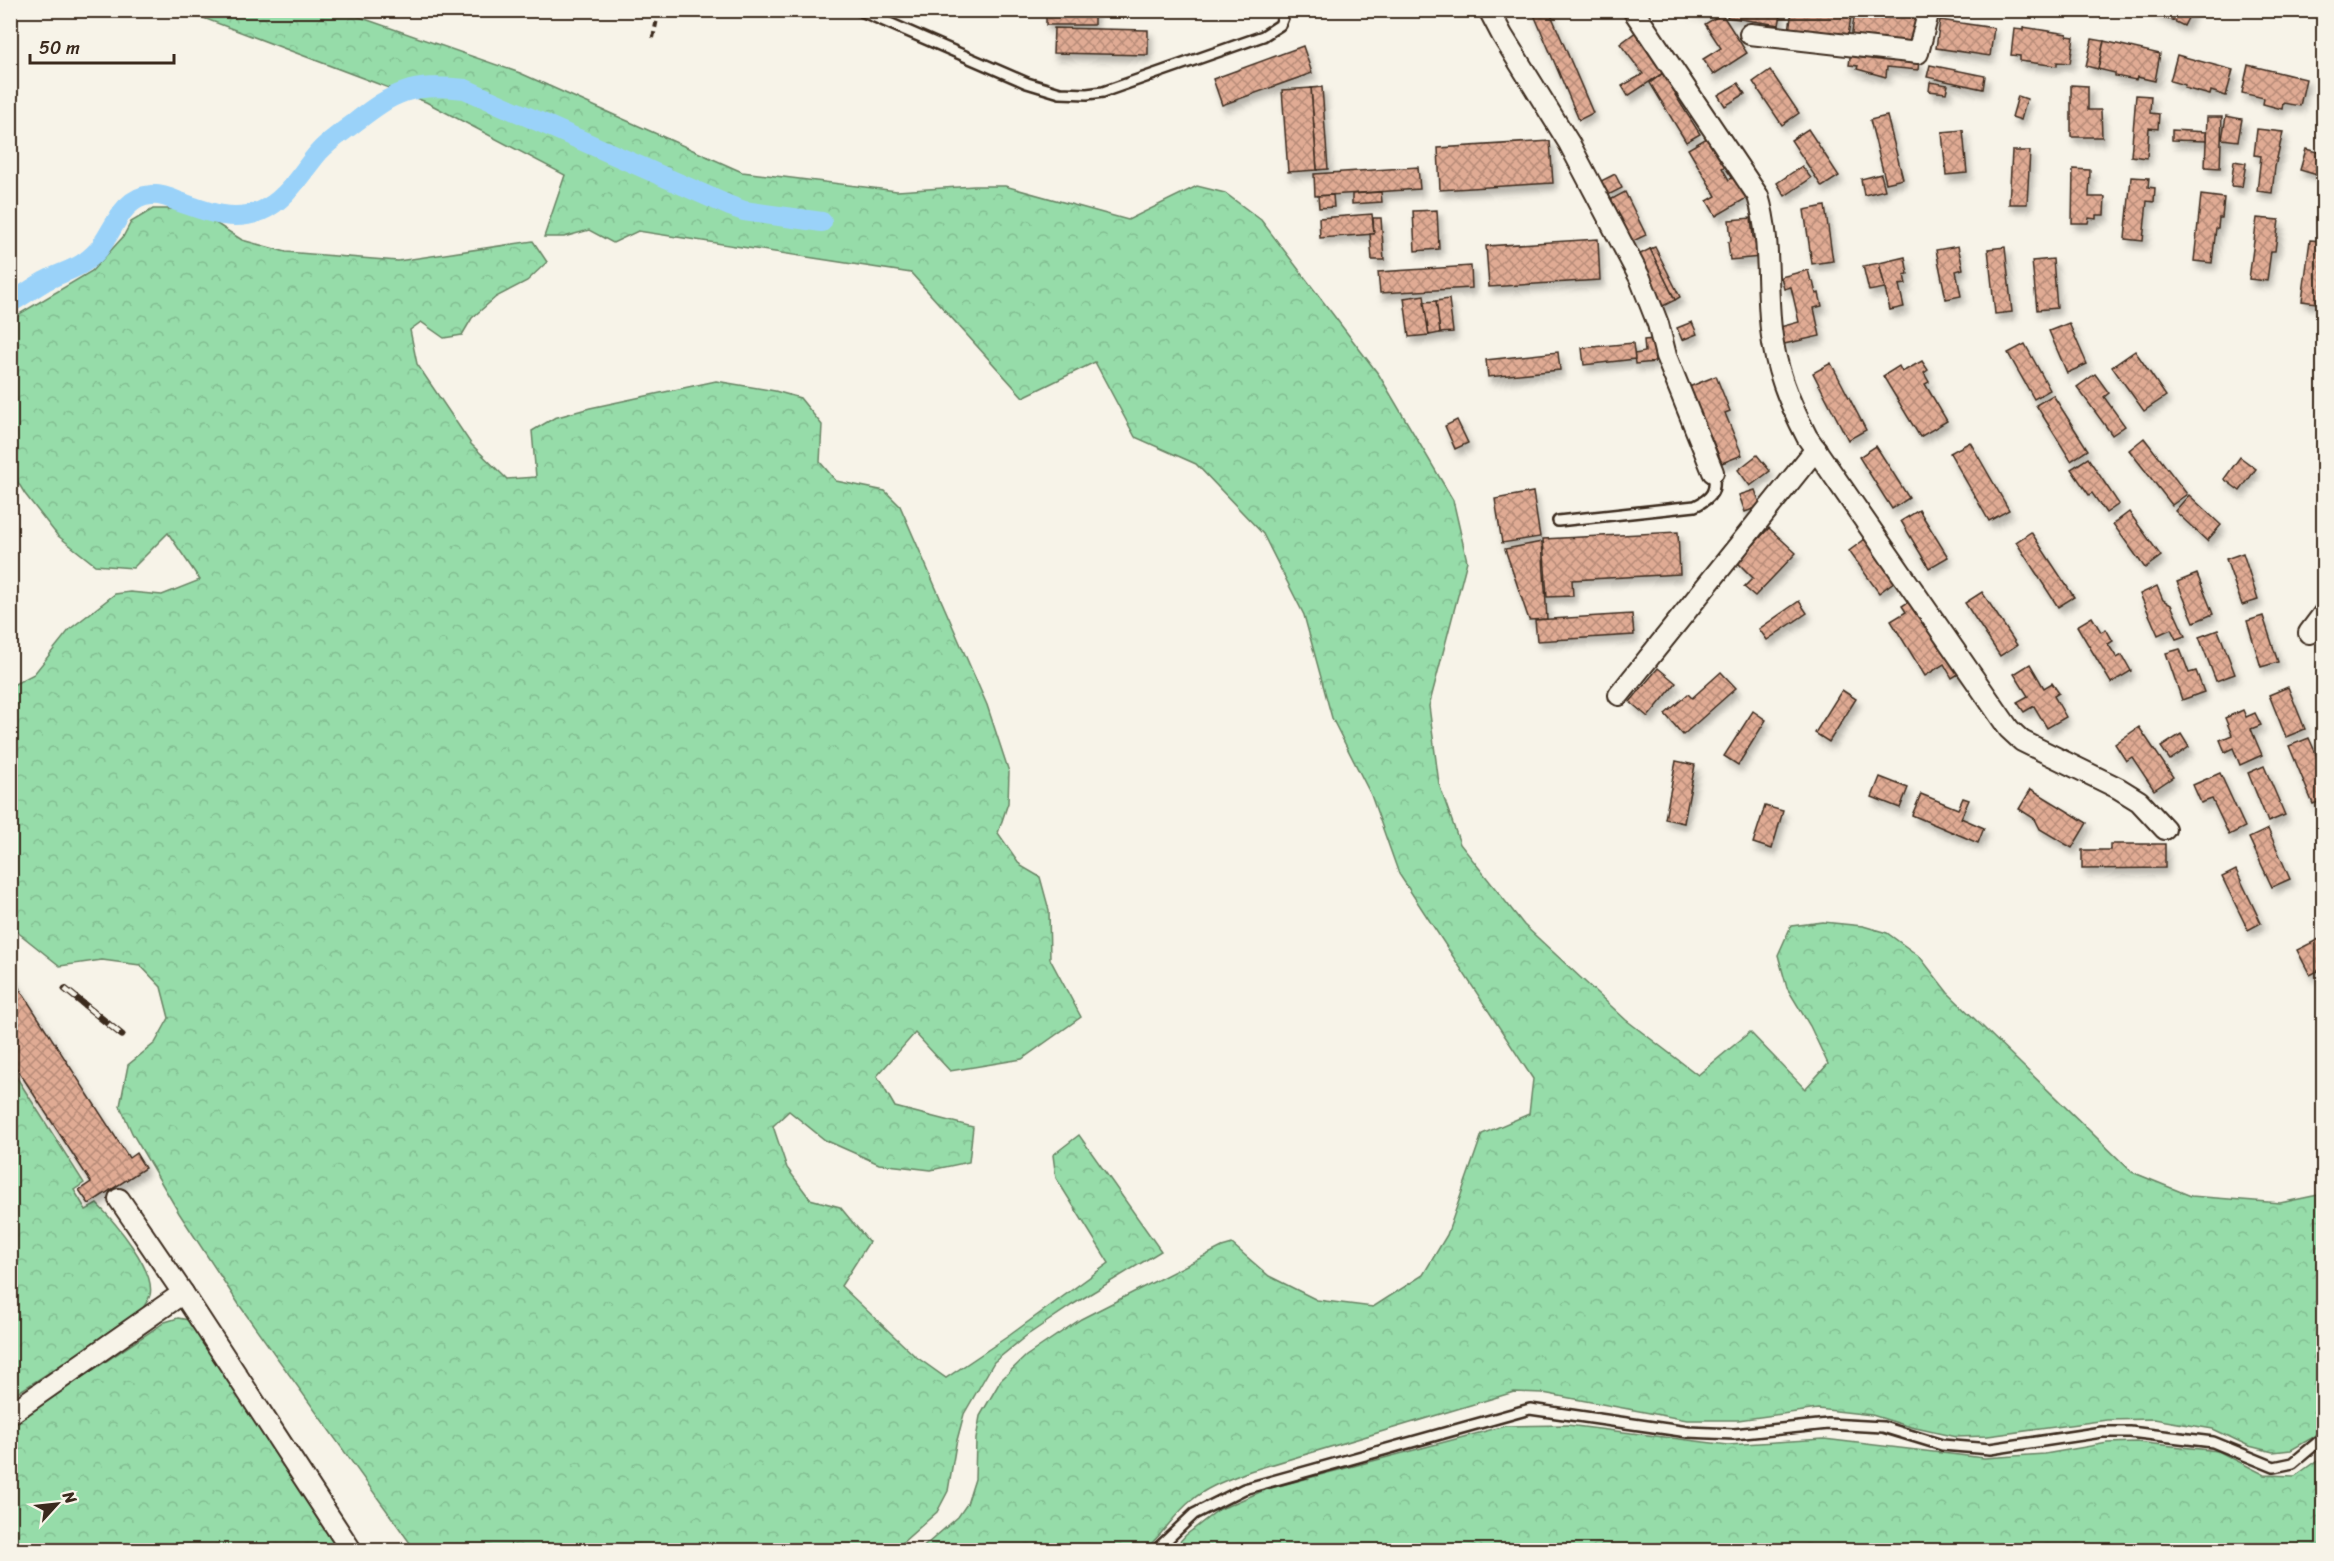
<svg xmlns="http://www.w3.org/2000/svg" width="2334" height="1561" font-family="Sriracha,sans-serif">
<defs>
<pattern id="forest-crowns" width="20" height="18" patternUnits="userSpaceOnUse" patternTransform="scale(1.5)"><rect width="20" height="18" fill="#96dca9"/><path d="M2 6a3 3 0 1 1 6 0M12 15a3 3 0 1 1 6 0" fill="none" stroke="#82bd91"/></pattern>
<pattern id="building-cross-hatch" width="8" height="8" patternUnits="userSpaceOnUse" patternTransform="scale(1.5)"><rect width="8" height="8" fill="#e0ab94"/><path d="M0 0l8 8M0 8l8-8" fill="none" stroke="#b78b78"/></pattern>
<filter id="shadow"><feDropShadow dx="3.5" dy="6" stdDeviation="3" flood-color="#0004"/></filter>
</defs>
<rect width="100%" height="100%" fill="#f7f3e8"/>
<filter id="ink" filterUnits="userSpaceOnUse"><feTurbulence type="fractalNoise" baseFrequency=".0167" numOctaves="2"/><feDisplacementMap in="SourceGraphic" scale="12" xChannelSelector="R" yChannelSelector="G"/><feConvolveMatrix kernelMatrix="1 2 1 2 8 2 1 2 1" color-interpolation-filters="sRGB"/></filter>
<g filter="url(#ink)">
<g fill="url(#forest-crowns)" stroke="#688364" stroke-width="1.5">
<path d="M185,11H342L520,73L742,172L897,191L974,186H1005L1128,220L1197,186L1225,193L1261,220L1379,375L1453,500L1467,561L1429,706L1439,784L1460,844L1524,925L1626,1020L1698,1075L1750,1032L1805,1089L1828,1064L1810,1026L1787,988L1778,955L1791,926L1823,922L1863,926L1887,933L1920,957L1948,993L2132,1172L2191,1196L2280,1203L2323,1194V1427L2312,1438L2291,1450L2273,1452L2249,1446L2213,1429L2154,1419L2107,1420L1988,1436L1956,1437L1911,1427L1872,1415L1818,1409L1738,1420H1687L1543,1393L1514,1392L1250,1471C1230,1479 1208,1486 1192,1500C1174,1514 1162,1536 1144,1550H920L958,1517L967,1504L975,1479L976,1439L980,1416L1001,1380L1026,1356L1081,1319L1222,1247L1232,1244L1269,1276L1317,1300L1373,1307L1423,1275L1447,1235L1482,1134L1529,1114L1533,1079L1399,874L1371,795L1332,718L1304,615L1263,534L1196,464L1135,437L1095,362L1023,397L911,273L638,231L613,243L589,230L564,237H544L565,175L426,102Z"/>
<polygon points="153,209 177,209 203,215 242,240 286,252 398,261 533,241 547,262 527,281 496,297 472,318 462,335 444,338 421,322 410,330 417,364 471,444 507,479 536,477 532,431 554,418 590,408 716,381 775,391 800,398 822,425 820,462 836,481 885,491 900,506 987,705 1009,772 1008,803 998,833 1021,866 1040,877 1049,910 1050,959 1081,1017 1022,1059 950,1071 915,1033 877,1076 895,1107 973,1127 969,1162 931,1170 879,1164 825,1140 789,1111 773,1126 787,1168 810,1199 840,1207 869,1242 841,1286 915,1356 946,1378 1010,1335 1109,1263 1056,1178 1053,1155 1079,1135 1161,1251 1072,1305 1026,1336 994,1362 964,1414 956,1444 948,1491 937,1512 894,1550 415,1550 240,1306 179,1213 132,1133 120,1106 128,1065 155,1043 169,1018 161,987 140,965 102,960 60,966 11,927 11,686 34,674 70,629 115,594 130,592 162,595 200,580 168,533 133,568 95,565 57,535 25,494 11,471 11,319 92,271 123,237 131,222"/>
<path d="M10,1067L84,1183L74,1190L86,1210L97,1204C114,1221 156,1270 150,1295C148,1302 141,1310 138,1316L11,1397Z"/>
<polygon points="178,1318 189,1320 341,1550 11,1550 11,1425 165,1322"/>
<polygon points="1567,1425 1728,1445 1824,1439 1984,1458 2045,1454 2108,1443 2136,1442 2218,1451 2265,1475 2295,1476 2323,1456 2323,1550 1172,1550 1186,1535 1218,1510 1267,1489 1505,1426"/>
</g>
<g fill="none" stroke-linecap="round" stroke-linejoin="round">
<path stroke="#9ad2f9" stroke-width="20" d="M10,303C22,296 33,288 45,281C66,270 82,269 99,249C114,230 122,197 151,195C159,194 170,198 177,201C206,211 231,223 261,211C287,200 300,174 318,153C327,142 341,133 353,124C395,91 411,83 465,89L730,206L744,211L822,222"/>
</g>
<g fill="url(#building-cross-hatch)" stroke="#3b2a1e" stroke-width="1.5" filter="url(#shadow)">
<rect x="1046" y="10" width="48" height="15"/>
<polygon points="1532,10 1549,10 1593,113 1579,120"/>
<polygon points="1688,10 1713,10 1713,15"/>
<polygon points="1728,10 1782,10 1779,25 1727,17"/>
<polygon points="1792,10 1852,10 1848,36 1835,34 1834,39 1789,31"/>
<polygon points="1855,10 1920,18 1915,49 1851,40"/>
<polygon points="2151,10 2192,10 2184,26"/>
<polygon points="1722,14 1747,53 1713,75 1703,59 1721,48 1705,24"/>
<polygon points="1940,20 1994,28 1990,56 1936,48"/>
<polygon points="2023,27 2067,34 2067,36 2074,37 2070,63 2057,62 2057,66 2020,61 2020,56 2011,55 2014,29 2023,30"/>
<polygon points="1054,28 1148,30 1148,55 1053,53"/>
<polygon points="1637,31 1666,71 1628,96 1622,86 1643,74 1620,44"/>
<polygon points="2092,39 2104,41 2098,69 2086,66"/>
<polygon points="2104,41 2160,54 2155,81 2137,77 2136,80 2115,76 2115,73 2098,69"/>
<polygon points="1303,46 1312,73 1222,105 1213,79"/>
<polygon points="1851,50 1919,60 1918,70 1887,67 1886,77 1857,69 1858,66 1849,65"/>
<polygon points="2177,55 2233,70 2226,96 2211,91 2210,95 2184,88 2185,85 2170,81"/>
<polygon points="1930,65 1985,76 1983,89 1927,77"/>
<polygon points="2248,65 2306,79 2300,106 2283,103 2282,109 2263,104 2264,98 2242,93"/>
<polygon points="1770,70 1799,113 1782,125 1753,82"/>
<polygon points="1666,71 1680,91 1675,95 1700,134 1686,142 1650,83"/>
<polygon points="1930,82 1948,85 1946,93 1929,91"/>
<polygon points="1738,83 1745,94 1725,106 1718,95"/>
<polygon points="2071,85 2088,86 2088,110 2101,110 2102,137 2071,137"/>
<polygon points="1322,87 1328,169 1317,170 1311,88"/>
<polygon points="1311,88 1317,170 1288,172 1282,90"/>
<polygon points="2136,95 2151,96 2150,113 2159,114 2158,129 2149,128 2147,158 2131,156"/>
<polygon points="2018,96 2027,99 2021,120 2012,117"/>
<polygon points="1887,116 1903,179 1886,183 1870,120"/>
<polygon points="2226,116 2242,119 2238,141 2222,139"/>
<polygon points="2207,117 2222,117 2220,168 2205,167"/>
<polygon points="1808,129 1839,176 1822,187 1791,140"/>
<polygon points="2257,129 2283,132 2275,167 2272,193 2257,191 2261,156 2254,155"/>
<polygon points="1963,130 1967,173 1946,175 1942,132"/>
<polygon points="2172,130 2206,132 2206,141 2172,140"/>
<polygon points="1712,135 1731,163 1722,168 1729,180 1737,175 1750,196 1716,216 1707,201 1716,196 1688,149"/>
<polygon points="1550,141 1553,183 1440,190 1438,148"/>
<polygon points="2306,149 2324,154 2324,177 2300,170"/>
<polygon points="2012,151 2030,151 2027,204 2009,204"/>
<polygon points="2234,161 2246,163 2242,187 2231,186"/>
<polygon points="1802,166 1811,178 1785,196 1777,183"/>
<polygon points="1418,167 1420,189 1315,196 1314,174"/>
<polygon points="2073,169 2090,170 2089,197 2105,197 2104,215 2096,215 2096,219 2089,218 2088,223 2072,223"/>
<polygon points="1615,174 1622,188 1608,195 1601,181"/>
<polygon points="1881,174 1885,190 1864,195 1861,179"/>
<polygon points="2131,177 2149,178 2148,187 2155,188 2154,202 2147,201 2143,241 2125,239"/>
<polygon points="1381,192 1382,202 1352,204 1352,194"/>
<polygon points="1625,192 1646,235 1631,242 1610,200"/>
<polygon points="1333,195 1334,207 1319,208 1318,196"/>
<polygon points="2201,195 2224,198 2222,218 2219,218 2218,228 2216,228 2212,263 2194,261"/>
<polygon points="1825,206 1833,261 1812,264 1804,210"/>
<polygon points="1437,210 1439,249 1415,251 1413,211"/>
<polygon points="1372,214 1374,234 1320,238 1319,218"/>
<polygon points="1373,218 1381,218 1384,260 1372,260 1370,234 1374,234"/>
<polygon points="1751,218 1753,237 1758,237 1760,257 1730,260 1728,242 1731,241 1729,220"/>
<polygon points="2257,218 2279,220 2275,251 2271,251 2267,281 2249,279"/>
<polygon points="1598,239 1600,280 1489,287 1486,246"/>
<polygon points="2310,240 2324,241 2324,304 2302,301"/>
<polygon points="1958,246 1963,269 1956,271 1961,296 1946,299 1936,250"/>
<polygon points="1655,247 1680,297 1675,300 1650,249"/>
<polygon points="2005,247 2012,312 1995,314 1988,249"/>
<polygon points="1650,249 1675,300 1661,307 1636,256"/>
<polygon points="1905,257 1908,274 1904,275 1906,284 1899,285 1904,307 1890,310 1879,263"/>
<polygon points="2053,259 2057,308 2037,310 2032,261"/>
<polygon points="1879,263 1885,288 1869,291 1863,266"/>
<polygon points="1471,266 1472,288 1380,293 1378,272"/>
<polygon points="1808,270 1811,281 1813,281 1816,294 1819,293 1822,306 1814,308 1820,336 1784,344 1780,327 1799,322 1791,287 1784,289 1781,277"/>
<polygon points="1424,295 1429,335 1409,337 1404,298"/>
<polygon points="1449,299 1453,332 1440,333 1436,301"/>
<polygon points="1436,301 1440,333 1429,335 1424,302"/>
<polygon points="1692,322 1697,334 1682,340 1677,328"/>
<polygon points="2069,323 2087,364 2067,373 2049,331"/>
<polygon points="1653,339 1655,362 1635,364 1634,354 1645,352 1644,340"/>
<polygon points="1633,343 1635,359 1584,365 1582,348"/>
<polygon points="2025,344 2050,390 2034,399 2008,353"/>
<polygon points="2135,351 2166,396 2144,411 2112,367"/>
<polygon points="1558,352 1560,370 1488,377 1486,360"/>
<polygon points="1922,361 1928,370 1924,373 1929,382 1925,384 1947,421 1920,437 1883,376 1899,366 1902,372"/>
<polygon points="1831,363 1866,430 1848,440 1813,373"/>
<polygon points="2095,374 2109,393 2104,397 2125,426 2112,435 2077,387"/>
<polygon points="1716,376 1730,411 1725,413 1742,455 1722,463 1689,387"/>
<polygon points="2053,395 2088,450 2071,461 2036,405"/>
<polygon points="1457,420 1468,443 1455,449 1445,426"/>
<polygon points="2144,438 2187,494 2172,505 2129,450"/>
<polygon points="1970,442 2009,510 1989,521 1950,453"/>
<polygon points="1876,446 1909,498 1892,509 1859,457"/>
<polygon points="1757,455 1770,471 1750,486 1738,470"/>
<polygon points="2240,457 2256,469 2240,491 2224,479"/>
<polygon points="2088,458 2119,504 2106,513 2092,493 2089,495 2071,469"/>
<polygon points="1755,490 1761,506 1745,512 1739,495"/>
<polygon points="1533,492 1540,537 1502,543 1495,499"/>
<polygon points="2189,495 2221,525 2207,541 2175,511"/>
<polygon points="1919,510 1948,557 1929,568 1901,521"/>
<polygon points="2129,512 2161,556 2145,568 2113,524"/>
<polygon points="1769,528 1796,553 1755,596 1744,587 1753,578 1737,562"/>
<polygon points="1678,532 1680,574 1572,580 1573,596 1547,597 1543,539"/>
<polygon points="2031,532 2074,597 2058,607 2016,542"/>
<polygon points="1865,539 1895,581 1879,593 1849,551"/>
<polygon points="1542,542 1547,619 1529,620 1505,549"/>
<polygon points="2243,553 2258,600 2242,605 2226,559"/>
<polygon points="2197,574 2213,614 2194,622 2177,582"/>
<polygon points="2157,586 2163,600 2171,605 2185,636 2176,639 2171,629 2158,635 2140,594"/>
<polygon points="1982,592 2017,645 2000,656 1965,603"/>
<polygon points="1916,597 1965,670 1952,678 1944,664 1925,676 1891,621 1906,612 1902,606"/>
<polygon points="1799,601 1807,613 1767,640 1759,629"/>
<polygon points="1632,614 1634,635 1537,641 1535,620"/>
<polygon points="2263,616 2278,662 2261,667 2247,621"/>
<polygon points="2092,617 2101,632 2106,629 2113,641 2108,644 2117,658 2122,655 2131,671 2111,683 2077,626"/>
<polygon points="2218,630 2235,674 2216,681 2199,637"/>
<polygon points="2180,649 2189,673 2196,671 2204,692 2182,700 2166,653"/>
<polygon points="2030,664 2044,688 2052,683 2059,693 2054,696 2066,717 2047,728 2034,706 2024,712 2017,702 2028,696 2014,674"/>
<polygon points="1658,668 1676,683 1648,717 1630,702"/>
<polygon points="1721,672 1736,688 1683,735 1665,714 1688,694 1692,698"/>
<polygon points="2288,687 2305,729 2286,737 2269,695"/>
<polygon points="1842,690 1856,699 1829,742 1815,733"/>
<polygon points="2243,710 2246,717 2255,713 2261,725 2251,729 2262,755 2240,765 2233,748 2225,752 2220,740 2232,735 2225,718"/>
<polygon points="1753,711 1766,720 1738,765 1724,756"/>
<polygon points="2139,727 2173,777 2154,790 2132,757 2126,761 2115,744"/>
<polygon points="2181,734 2189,747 2170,760 2161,747"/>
<polygon points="2309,738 2324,772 2324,800 2313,804 2289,746"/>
<polygon points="1676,761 1695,765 1684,823 1665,819"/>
<polygon points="2264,766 2285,815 2268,822 2248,773"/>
<polygon points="2220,773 2245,827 2229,835 2212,799 2201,803 2193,785"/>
<polygon points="1880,777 1908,788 1900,808 1872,797"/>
<polygon points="2031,789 2087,823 2072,848 2040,829 2035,819 2019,809"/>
<polygon points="1921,794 1958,809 1963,798 1969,800 1961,818 1984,828 1978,843 1912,815"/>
<polygon points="1765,806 1783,811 1772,849 1753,843"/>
<polygon points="2268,829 2290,879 2272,887 2249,838"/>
<polygon points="2110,844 2165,844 2165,868 2082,869 2082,850 2110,850"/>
<polygon points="2236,870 2261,923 2248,930 2222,877"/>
<polygon points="2319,939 2324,948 2324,968 2310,975 2297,950"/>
<polygon points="10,974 129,1158 136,1153 145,1168 89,1204 79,1190 91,1182 10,1058"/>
</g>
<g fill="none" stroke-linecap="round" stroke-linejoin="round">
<g stroke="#3b2a1e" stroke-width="14">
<g id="service">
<polyline points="859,10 1027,83 1060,93 1087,94 1103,92 1263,36 1280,25 1286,10"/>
<path d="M1558,521L1695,506C1712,498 1717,491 1713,472"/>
<polyline points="1156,1550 1194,1514 1244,1489 1530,1409 1688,1432 1734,1434 1828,1424 1883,1427 1942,1445 1990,1449 2102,1432 2130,1432 2213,1442 2274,1467 2293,1463 2324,1437"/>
</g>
</g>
<g stroke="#3b2a1e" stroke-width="24">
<g id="minor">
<polyline points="1489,10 1502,35 1569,143 1640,278 1658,324 1666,356 1713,472"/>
<path d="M1633,10L1758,196C1771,238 1766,285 1771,329C1775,368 1789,402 1807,437L2009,729L2022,741L2118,788L2139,801L2165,829"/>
<polyline points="1750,34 1918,53 1929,10"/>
<polyline points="2309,633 2324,613"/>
<polyline points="1619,695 1816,449"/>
<polyline points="119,1199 183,1293 351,1550"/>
<polyline points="10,1414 183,1293"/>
</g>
</g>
<polyline stroke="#3b2a1e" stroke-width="4" stroke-dasharray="6 4.5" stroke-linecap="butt" points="653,38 659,10"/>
<use href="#service" stroke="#f7f3e8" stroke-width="9"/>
<use href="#minor" stroke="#f7f3e8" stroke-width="20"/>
<g stroke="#3b2a1e" stroke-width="7">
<polyline id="rail" points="65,989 122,1035"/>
</g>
<use href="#rail" stroke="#f7f3e8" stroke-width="4.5" stroke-dasharray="14" stroke-linecap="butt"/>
</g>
</g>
<rect width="2334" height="1561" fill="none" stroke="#f7f3e8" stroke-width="36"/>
<rect x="18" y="18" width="2298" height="1525" fill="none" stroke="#3b2a1e" stroke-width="2" filter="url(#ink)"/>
<g transform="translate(57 1504) rotate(63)" stroke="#f7f3e8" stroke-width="4.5" paint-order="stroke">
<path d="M0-4.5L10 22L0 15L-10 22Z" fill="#3b2a1e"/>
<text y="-9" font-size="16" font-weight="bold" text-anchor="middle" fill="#3b2a1e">N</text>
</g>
<path d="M30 54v9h144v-9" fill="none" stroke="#3b2a1e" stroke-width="3"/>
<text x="39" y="54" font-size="18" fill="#3b2a1e" stroke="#f7f3e8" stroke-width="4.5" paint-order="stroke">50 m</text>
</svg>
